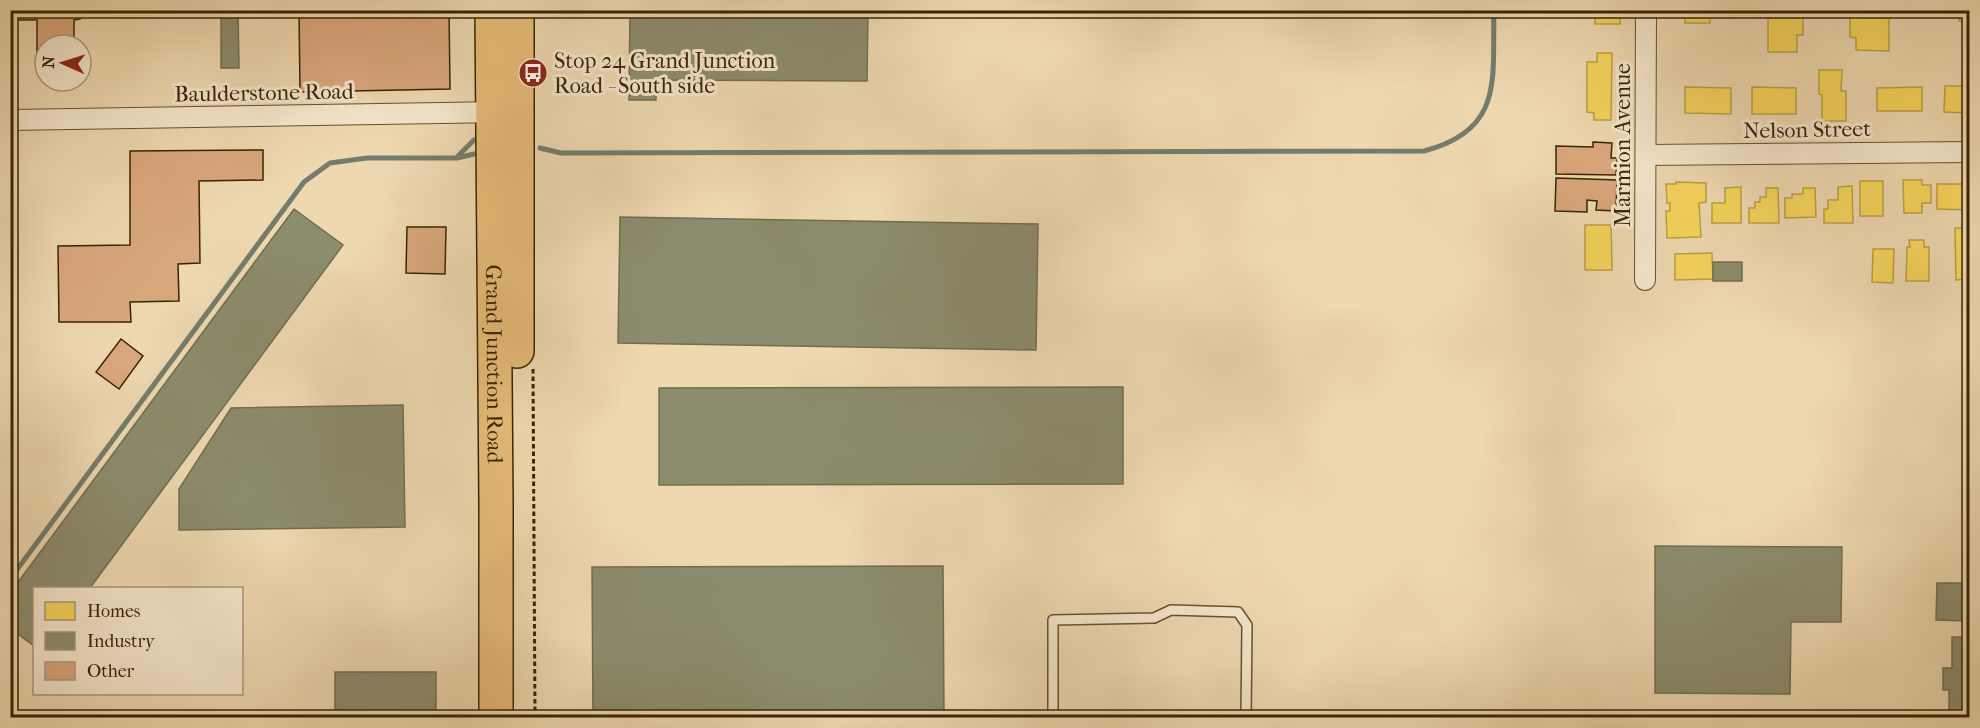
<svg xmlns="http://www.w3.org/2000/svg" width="1980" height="728" font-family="'IM FELL French Canon',serif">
<rect width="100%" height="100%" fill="#eed8b0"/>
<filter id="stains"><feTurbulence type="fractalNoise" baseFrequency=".00333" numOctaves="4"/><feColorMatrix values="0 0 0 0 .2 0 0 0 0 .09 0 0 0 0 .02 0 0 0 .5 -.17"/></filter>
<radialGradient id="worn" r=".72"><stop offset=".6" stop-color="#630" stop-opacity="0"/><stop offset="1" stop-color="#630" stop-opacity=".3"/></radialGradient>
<g fill="#f6d55c" stroke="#bda041" stroke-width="1.5">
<rect x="1595" y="10" width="25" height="14"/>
<rect x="1685" y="10" width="25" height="13"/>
<rect x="1959" y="10" width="11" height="11"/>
<polygon points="1850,17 1889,18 1889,51 1856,50 1856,38 1850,37"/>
<polygon points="1768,18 1803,18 1803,35 1797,35 1797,52 1768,52"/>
<polygon points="1597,53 1612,53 1611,120 1594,120 1594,113 1587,112 1587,62 1597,62"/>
<polygon points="1819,70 1842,70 1841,91 1846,91 1846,121 1822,121 1822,95 1819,94"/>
<polygon points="1945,86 1970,86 1970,113 1944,112"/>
<polygon points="1685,87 1731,88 1731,114 1685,113"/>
<polygon points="1752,87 1796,88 1796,114 1752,114"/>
<polygon points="1922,87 1922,111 1877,111 1877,88"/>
<polygon points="1903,180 1922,180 1922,185 1931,185 1931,203 1922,203 1922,213 1904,213"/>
<rect x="1860" y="181" width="23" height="35"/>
<polygon points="1676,182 1706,183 1706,202 1699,203 1701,237 1667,238 1666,211 1670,211 1670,203 1667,203 1666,184 1676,184"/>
<polygon points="1937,184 1970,184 1970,210 1937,209"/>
<polygon points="1852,186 1853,223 1824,223 1824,209 1828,209 1828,200 1838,200 1838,187"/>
<polygon points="1741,187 1741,223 1712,223 1712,203 1725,203 1725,188"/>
<polygon points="1766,188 1778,188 1779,223 1749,223 1749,208 1755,208 1755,202 1760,202 1760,197 1766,197"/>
<polygon points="1803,188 1815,188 1816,217 1785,218 1785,198 1792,198 1792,194 1803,194"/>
<polygon points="1585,225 1611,225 1612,270 1585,270"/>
<polygon points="1955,228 1970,228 1970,279 1956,280"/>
<polygon points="1909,240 1924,240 1924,247 1929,247 1929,281 1906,281 1907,247 1910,247"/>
<polygon points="1873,249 1894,249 1893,283 1872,282"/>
<polygon points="1712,253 1713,279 1675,280 1675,254"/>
</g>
<g fill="#8c8c6e" stroke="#736d4e" stroke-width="1.5">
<polygon points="221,10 238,10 239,68 221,68"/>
<polygon points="630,10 868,10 867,81 656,80 656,100 629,100"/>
<polygon points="294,209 343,245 90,588 34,588 34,646 10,628 10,593"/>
<polygon points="620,217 1038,224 1036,350 618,343"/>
<rect x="1713" y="262" width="29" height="19"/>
<polygon points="1123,387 1123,484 659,485 659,388"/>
<polygon points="403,405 405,527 179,530 179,489 231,408"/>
<polygon points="1655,546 1842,547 1841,622 1791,622 1790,694 1655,693"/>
<polygon points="943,566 944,718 593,718 592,567"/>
<polygon points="1937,583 1969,583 1968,621 1936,620"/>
<polygon points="1952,637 1970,637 1970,713 1949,713 1949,690 1943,690 1943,668 1952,668"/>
<rect x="335" y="672" width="101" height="46"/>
</g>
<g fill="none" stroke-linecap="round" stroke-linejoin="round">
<g stroke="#747d6d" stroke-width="5">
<path d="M540,148L561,153L1424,151C1505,130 1492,78 1494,10"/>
<polyline points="458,156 474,140"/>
<polyline points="10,579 304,182 330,163 367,158 457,158 474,154"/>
</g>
</g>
<g fill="#d9a77c" stroke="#392403" stroke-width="1.5">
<polygon points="10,10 80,10 80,19 74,20 74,45 45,45 45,60 37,60 37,20 10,20"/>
<polygon points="299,10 449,10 450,89 300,92"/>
<polygon points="1273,10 1349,10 1349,12"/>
<polygon points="1593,142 1612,143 1611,158 1617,158 1616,175 1556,174 1556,146 1593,147"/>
<polygon points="263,150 263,180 199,181 200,263 178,264 179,301 130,302 131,322 59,322 58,246 130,245 130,151"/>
<polygon points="1556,178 1617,180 1616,211 1596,210 1597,201 1587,200 1587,212 1555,211"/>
<polygon points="407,227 446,227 445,274 406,273"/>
<polygon points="121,339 143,356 119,389 96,372"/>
</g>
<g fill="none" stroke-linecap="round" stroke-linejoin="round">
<g stroke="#66512e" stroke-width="12">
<polyline id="lane" points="1053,718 1053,620 1154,618 1171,610 1238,612 1247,625 1246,718"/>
</g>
<g stroke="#66512e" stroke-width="22">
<g id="street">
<polyline points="10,120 503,112"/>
<polyline points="1646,155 1970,152"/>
<polyline points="1645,280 1646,10"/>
</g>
</g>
<g stroke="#392403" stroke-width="36">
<g id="highway">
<path id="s1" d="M492,10L496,502V718"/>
<polyline points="517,351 517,10"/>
</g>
</g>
<polyline stroke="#392403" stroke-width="3" stroke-dasharray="4.5 3" stroke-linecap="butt" points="533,369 535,718"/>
<use href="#lane" stroke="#f4e6cc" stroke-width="9"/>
<use href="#street" stroke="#f4e6cc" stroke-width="20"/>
<use href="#highway" stroke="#e7bc78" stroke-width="33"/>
</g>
<defs>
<g id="bus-disc" transform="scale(1.5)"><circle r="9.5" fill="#8f2418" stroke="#f4e6cc"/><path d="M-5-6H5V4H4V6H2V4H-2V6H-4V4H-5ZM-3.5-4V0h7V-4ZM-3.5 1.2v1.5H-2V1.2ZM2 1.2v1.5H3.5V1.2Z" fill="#fff"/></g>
</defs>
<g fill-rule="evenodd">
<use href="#bus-disc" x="533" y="73"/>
</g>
<g text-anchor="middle" stroke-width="6" stroke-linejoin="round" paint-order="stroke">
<g font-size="22" fill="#392403" stroke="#f4e6cc" text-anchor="start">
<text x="554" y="68">Stop 24 Grand Junction<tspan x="554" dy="25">Road - South side</tspan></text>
</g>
<g font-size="22" fill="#392403" stroke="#f4e6cc">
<text transform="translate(264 92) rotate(-1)" y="8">Baulderstone Road</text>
<text transform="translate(1807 129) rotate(-1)" y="8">Nelson Street</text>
<text transform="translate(1622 145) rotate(-90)" y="8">Marmion Avenue</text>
<text dy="8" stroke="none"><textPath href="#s1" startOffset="354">Grand Junction Road</textPath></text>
</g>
</g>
<rect width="1980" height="728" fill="none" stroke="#eed8b0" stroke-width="36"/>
<rect x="12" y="12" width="1956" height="704" fill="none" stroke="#392403" stroke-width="3"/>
<rect x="18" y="18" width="1944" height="692" fill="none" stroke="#392403" stroke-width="1.5"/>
<rect x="33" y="587" width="210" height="108" fill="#f4e6cc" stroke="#a9987c" stroke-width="1.5"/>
<rect x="45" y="602" width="30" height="18" fill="#f6d55c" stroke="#a9987c" stroke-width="1.5"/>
<text x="87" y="617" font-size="18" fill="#392403">Homes</text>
<rect x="45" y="632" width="30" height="18" fill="#8c8c6e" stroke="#a9987c" stroke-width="1.5"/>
<text x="87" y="647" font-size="18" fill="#392403">Industry</text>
<rect x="45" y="662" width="30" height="18" fill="#d9a77c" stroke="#a9987c" stroke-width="1.5"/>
<text x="87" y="677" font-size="18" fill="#392403">Other</text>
<g transform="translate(63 63) rotate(273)"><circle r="28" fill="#f4e6cc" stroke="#a9987c" stroke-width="1.5"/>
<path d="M0-4.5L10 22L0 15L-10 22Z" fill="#8f2418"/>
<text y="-9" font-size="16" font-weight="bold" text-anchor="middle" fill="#392403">N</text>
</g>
<rect width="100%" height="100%" filter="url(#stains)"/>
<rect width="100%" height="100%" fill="url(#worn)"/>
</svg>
